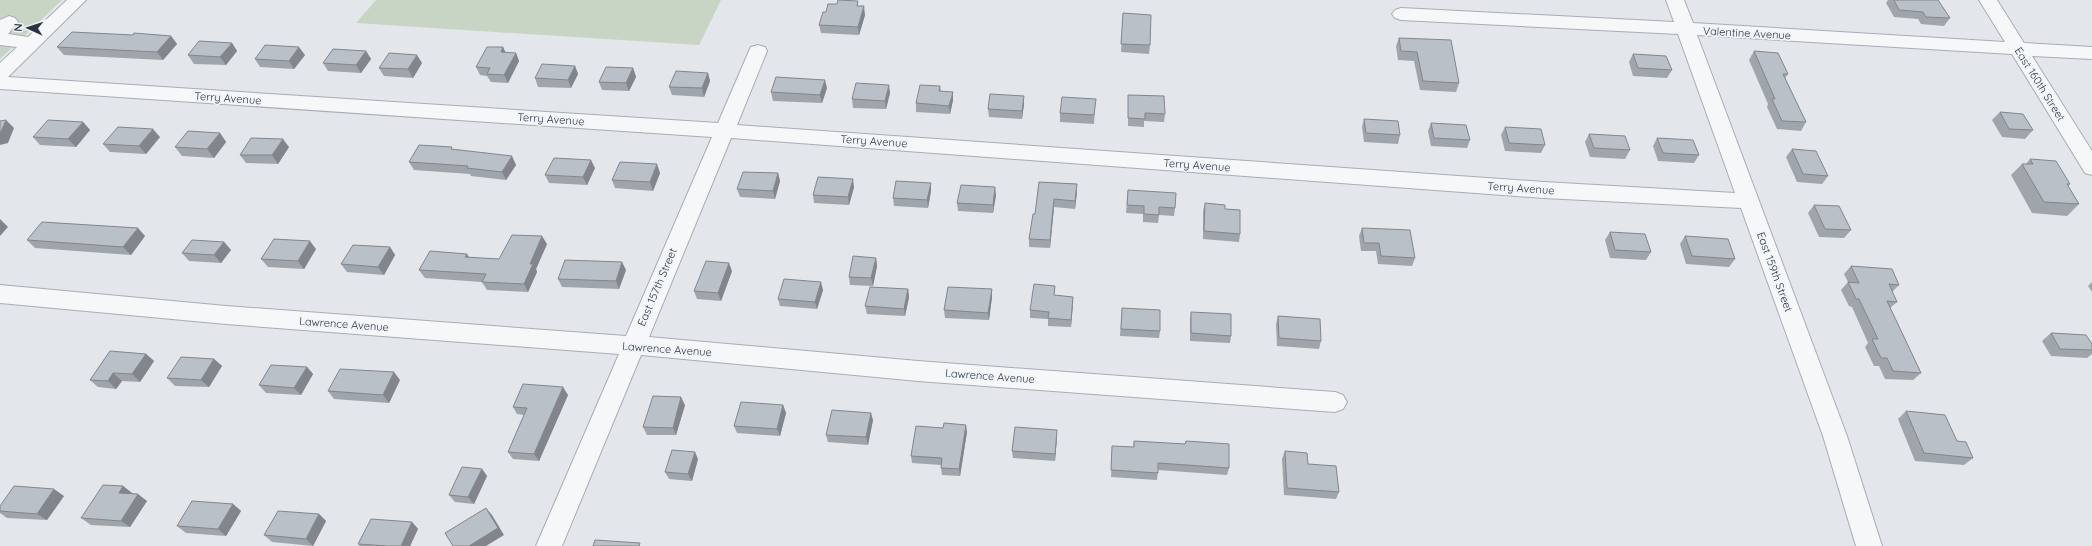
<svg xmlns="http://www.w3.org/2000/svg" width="2092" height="546" font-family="Quicksand,sans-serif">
<rect width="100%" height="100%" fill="#e3e6eb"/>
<g fill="#c9d5c4">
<polygon points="0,0 62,0 0,59"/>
<polygon points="376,0 721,0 699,45 356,23"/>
</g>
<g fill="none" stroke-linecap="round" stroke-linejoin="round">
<g stroke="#a8adb5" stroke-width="2">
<polygon id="minor" points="67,0 86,0 8,77 718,123 749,51 751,47 758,45 765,47 767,51 737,125 1544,182 1735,193 1678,34 1401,20 1395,18 1392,14 1395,10 1401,8 1674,22 1666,0 1684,0 1693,23 2005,42 1979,0 1997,0 2024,43 2092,47 2092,59 2032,56 2092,151 2092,175 2085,173 2012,54 1697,35 1847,436 1882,546 1856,546 1823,436 1741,208 1544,198 731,138 649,337 918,361 1335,392 1343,395 1347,402 1343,409 1335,412 918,381 641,355 562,546 536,546 619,354 226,324 0,303 0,285 226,306 626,336 712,137 0,89 0,63 17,47 0,45 0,20 9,16 15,18 18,22 8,34 28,37"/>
</g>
<use href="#minor" fill="#f5f7f9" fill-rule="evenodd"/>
</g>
<g fill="#a0a5ac">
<polygon points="1888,0 1938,0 1950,18 1944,26 1921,24 1918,19 1894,17 1886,3"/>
<polygon points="859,6 865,15 859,35 821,33 819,25 826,12"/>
<polygon points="1123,13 1150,45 1149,54 1121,52"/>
<polygon points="171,36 177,44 163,60 64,55 57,47"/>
<polygon points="1399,38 1459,83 1456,92 1420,90 1414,61 1398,60 1396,46"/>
<polygon points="232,43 237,51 226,65 194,64 188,55"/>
<polygon points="503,47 506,53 516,53 519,61 508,83 491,82 487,76 480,75 476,67"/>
<polygon points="366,51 371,59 361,73 328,71 323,63"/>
<polygon points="1754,51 1788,74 1785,78 1806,122 1801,131 1777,129 1767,107 1768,104 1749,60"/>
<polygon points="1633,54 1672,70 1667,78 1633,76 1629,62"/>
<polygon points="305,55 294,69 260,67 255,59"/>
<polygon points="422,63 413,78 384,76 379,68"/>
<polygon points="575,66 578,74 571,88 538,87 535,78"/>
<polygon points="633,68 636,77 629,91 602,90 599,82"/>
<polygon points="708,73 710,81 704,97 672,95 669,87"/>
<polygon points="940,86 941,91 953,100 950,114 916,112 916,103"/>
<polygon points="827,88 822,103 773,101 771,92"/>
<polygon points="890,93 886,109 853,108 852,99"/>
<polygon points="1128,95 1165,114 1164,122 1144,121 1144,127 1128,126"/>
<polygon points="1024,104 1022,119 989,117 988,109"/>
<polygon points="1095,108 1094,124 1060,122 1060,113"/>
<polygon points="2000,112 2033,130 2025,139 2002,137 1992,120"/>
<polygon points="1364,119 1400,135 1398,144 1364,142 1362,127"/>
<polygon points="83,122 90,130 76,147 40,145 33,137"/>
<polygon points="1431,123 1470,140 1467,148 1431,146 1428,131"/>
<polygon points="1505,127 1545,145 1541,153 1505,151 1501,135"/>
<polygon points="220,133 226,142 214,158 182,156 175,147"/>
<polygon points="1589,134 1630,150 1625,159 1590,157 1585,142"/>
<polygon points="160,137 146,154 110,152 103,144"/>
<polygon points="1657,138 1699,155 1694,163 1658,161 1653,146"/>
<polygon points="289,147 278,164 246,163 240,155"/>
<polygon points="453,149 516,165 506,180 471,176 470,174 414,170 409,162"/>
<polygon points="1792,149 1828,176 1822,184 1797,182 1786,157"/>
<polygon points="2030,159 2070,184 2068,186 2079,204 2067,216 2032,213 2011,175 2022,164 2026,164"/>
<polygon points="595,168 587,185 549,183 545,175"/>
<polygon points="660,173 653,191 615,188 612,180"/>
<polygon points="778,173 780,181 775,199 740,197 737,189"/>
<polygon points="1039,182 1077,184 1075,209 1054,207 1050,248 1029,247 1029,239 1035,214"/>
<polygon points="931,183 931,191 928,208 894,206 893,198"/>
<polygon points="854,187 849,205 814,203 813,195"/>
<polygon points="1128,190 1175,208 1174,216 1159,215 1158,223 1143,222 1143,214 1126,213"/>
<polygon points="996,195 993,213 958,211 957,203"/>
<polygon points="1205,203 1225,209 1240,234 1239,242 1203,239 1203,211"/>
<polygon points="1814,205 1851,230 1844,238 1819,237 1808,213"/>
<polygon points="1362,228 1415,258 1412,266 1378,264 1376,251 1361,251 1359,236"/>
<polygon points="1610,232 1651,252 1646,260 1610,258 1605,240"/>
<polygon points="145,236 131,255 35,248 27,240"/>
<polygon points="1685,236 1735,259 1729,267 1686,264 1680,244"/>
<polygon points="224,242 231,250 221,263 189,261 182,253"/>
<polygon points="547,244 536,269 537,272 528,292 487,290 482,282 425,278 419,270 469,258 499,259"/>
<polygon points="390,247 395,255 384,275 347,272 341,264"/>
<polygon points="316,249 304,269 268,267 261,259"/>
<polygon points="876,258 877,266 873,286 850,285 849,277"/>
<polygon points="1851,266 1899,285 1892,292 1897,302 1890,308 1921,373 1913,380 1885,379 1879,366 1874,366 1865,347 1868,343 1852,307 1849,306 1841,290 1848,282 1844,274"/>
<polygon points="626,270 619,289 562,287 558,279"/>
<polygon points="732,271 721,301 697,299 694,291"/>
<polygon points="2092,282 2092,292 2088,286"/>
<polygon points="908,289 909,297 905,316 867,314 865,306"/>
<polygon points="992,289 992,297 989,320 945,318 944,310"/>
<polygon points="823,290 817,309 780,306 778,299"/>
<polygon points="1055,295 1073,297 1071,327 1048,326 1048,319 1030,318 1030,310"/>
<polygon points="1122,308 1160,331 1159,338 1120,336"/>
<polygon points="1191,312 1231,336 1230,343 1190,341 1190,320"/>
<polygon points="1278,316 1321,341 1319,349 1277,346 1276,324"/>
<polygon points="2051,333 2092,344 2092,354 2087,358 2051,356 2042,341"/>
<polygon points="146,354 154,361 140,382 122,381 116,389 98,387 90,380"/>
<polygon points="214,359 222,366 209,387 175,386 167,378"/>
<polygon points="307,367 313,374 301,395 266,393 259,385"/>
<polygon points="400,380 389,403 334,399 328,391"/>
<polygon points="568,395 539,461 513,459 508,452 524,415 517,414 513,407"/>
<polygon points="685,405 676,435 647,435 643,427"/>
<polygon points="783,405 786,413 780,436 737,433 734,426"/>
<polygon points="1906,411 1957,441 1973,458 1964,465 1915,461 1898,419"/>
<polygon points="873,420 868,445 828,442 826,435"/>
<polygon points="967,432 960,476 942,475 941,468 941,465 912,463 911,456"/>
<polygon points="1057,437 1055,461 1013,458 1012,451"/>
<polygon points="1134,441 1185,444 1186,441 1229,468 1227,475 1158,470 1157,480 1111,477 1112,453 1133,447"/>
<polygon points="1285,451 1308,464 1339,492 1336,499 1284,495 1282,459"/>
<polygon points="698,459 692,481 669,479 665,472"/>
<polygon points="482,469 487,476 474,504 455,502 449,495"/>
<polygon points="123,486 132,493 147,501 130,527 91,525 81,518"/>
<polygon points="64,496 47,520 7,518 0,513 0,506"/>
<polygon points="233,504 241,511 226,536 186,533 177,526"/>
<polygon points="319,514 326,521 313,546 272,542 264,535"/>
<polygon points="412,522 418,529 410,546 360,546 358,544"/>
</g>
<g fill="#82868c">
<polygon points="864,6 865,15 859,35 858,27"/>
<polygon points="171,36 177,44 163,60 157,52"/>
<polygon points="232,43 237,51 226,65 220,57"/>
<polygon points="299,47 305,55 294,69 289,61"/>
<polygon points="503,47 507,56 501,52"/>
<polygon points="366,51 371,59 361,73 356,65"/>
<polygon points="516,53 519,61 508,83 504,75"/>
<polygon points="417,55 422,63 413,78 408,69"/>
<polygon points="575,66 578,74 571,88 568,80"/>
<polygon points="633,68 636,77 629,91 626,83"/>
<polygon points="708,73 710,81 704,97 702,88"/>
<polygon points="825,80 827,88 822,103 820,95"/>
<polygon points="889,85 890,93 886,109 885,101"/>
<polygon points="953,92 953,100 950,114 949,106"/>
<polygon points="1024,96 1024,104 1022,119 1022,111"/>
<polygon points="6,120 14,128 8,143 0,145 0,134"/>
<polygon points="83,122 90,130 76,147 68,139"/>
<polygon points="153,129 160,137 146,154 139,146"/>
<polygon points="220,133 226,142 214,158 207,149"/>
<polygon points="283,139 289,147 278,164 272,155"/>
<polygon points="512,156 516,165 506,180 502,172"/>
<polygon points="591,160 595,168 587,185 583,177"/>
<polygon points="657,164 660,173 653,191 650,182"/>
<polygon points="778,173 780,181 775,199 773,191"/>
<polygon points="853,179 854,187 849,205 848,197"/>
<polygon points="931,183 931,191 928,208 927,200"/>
<polygon points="1077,184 1077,193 1075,209 1075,201"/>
<polygon points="995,187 996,195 993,213 993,205"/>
<polygon points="1054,199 1054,207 1050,248 1050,240"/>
<polygon points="0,219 8,227 0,236"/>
<polygon points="138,228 145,236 131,255 123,247"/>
<polygon points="542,236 547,244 536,269 537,272 528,292 524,284 530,264"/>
<polygon points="310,241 316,249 304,269 298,261"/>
<polygon points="224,242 231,250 221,263 214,255"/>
<polygon points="390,247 395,255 384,275 378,267"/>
<polygon points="467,254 472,262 465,257"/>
<polygon points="876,258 877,266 873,286 871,278"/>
<polygon points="622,262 626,270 619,289 616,281"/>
<polygon points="729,263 732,271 721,301 718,293"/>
<polygon points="821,282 823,290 817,309 815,302"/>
<polygon points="908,289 909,297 905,316 904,309"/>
<polygon points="992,289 992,297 989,320 988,313"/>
<polygon points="1073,297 1073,304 1071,327 1071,320"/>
<polygon points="146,354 154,361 140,382 132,374"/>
<polygon points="214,359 222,366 209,387 201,380"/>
<polygon points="307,367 313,374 301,395 294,388"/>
<polygon points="394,372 400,380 389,403 383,395"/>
<polygon points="113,373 122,381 116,389 108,381"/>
<polygon points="563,387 568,395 539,461 534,454"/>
<polygon points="681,397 685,405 676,435 673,428"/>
<polygon points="783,405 786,413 780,436 777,429"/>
<polygon points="871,413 873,420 868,445 866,437"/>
<polygon points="966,425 967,432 960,476 959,469"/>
<polygon points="1057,430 1057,437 1055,461 1055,454"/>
<polygon points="695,452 698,459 692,481 688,474"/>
<polygon points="482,469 487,476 474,504 468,497"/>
<polygon points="123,486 132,493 128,500 119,493"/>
<polygon points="54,489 64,496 47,520 37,514"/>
<polygon points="138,494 147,501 130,527 121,521"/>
<polygon points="233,504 241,511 226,536 218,529"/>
<polygon points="486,508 492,515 504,535 486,546 469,546"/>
<polygon points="319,514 326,521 313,546 306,539"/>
<polygon points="412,522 418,529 410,546 401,546"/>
</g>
<g fill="#bac0c8" stroke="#82868c">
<polygon points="838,0 858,1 857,6 864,6 858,27 819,25 823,12 826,12 828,4 837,4"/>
<polygon points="1894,0 1938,0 1950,18 1926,17 1923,12 1899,10"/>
<polygon points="1123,13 1151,15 1150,45 1121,44"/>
<polygon points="72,32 133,35 134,33 171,36 157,52 57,47"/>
<polygon points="1399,38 1451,40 1459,83 1423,81 1417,52 1401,51"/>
<polygon points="199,41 232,43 220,57 188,55"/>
<polygon points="265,45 299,47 289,61 255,59"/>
<polygon points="487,47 503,47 501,52 516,53 504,75 487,74 490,68 476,67"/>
<polygon points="333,49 366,51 356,65 323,63"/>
<polygon points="1754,51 1778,53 1788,74 1783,74 1806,122 1782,121 1772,99 1775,99"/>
<polygon points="389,53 417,55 408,69 379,68"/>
<polygon points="1633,54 1666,56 1672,70 1638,68"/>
<polygon points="542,64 575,66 568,80 535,78"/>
<polygon points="606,67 633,68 626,83 599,82"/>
<polygon points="676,71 708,73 702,88 669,87"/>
<polygon points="776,77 825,80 820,95 771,92"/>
<polygon points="856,83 889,85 885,101 852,99"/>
<polygon points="920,85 940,86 939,91 953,92 949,106 916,103"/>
<polygon points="990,94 1024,96 1022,111 988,109"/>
<polygon points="1128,95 1164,96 1165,114 1145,113 1145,119 1128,118"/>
<polygon points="1062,97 1096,99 1094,115 1060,113"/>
<polygon points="2000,112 2023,114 2033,130 2009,129"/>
<polygon points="1364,119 1398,121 1400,135 1366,133"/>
<polygon points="6,120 0,134 0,121"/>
<polygon points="48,120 83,122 68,139 33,137"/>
<polygon points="1431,123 1466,125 1470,140 1434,138"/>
<polygon points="118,127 153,129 139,146 103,144"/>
<polygon points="1505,127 1541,129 1545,145 1509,143"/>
<polygon points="188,131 220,133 207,149 175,147"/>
<polygon points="1589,134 1625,136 1630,150 1594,148"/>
<polygon points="251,138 283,139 272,155 240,155"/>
<polygon points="1657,138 1693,140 1699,155 1663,153"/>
<polygon points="419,145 452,147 451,149 512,156 502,172 467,168 468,166 409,162"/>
<polygon points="1792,149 1816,151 1828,176 1803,174"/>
<polygon points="554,158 591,160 583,177 545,175"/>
<polygon points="2030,159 2056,161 2070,184 2067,184 2079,204 2044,202 2022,164 2033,164"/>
<polygon points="620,162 657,164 650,182 612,180"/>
<polygon points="743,172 778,173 773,191 737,189"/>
<polygon points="818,177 853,179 848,197 813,195"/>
<polygon points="896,181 931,183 927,200 893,198"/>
<polygon points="1039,182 1077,184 1075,201 1054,199 1050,240 1029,239 1033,214 1035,214"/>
<polygon points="961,185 995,187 993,205 957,203"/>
<polygon points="1128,190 1176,193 1175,208 1159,207 1159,215 1144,214 1144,206 1127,205"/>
<polygon points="1205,203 1225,205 1225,209 1240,210 1240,234 1204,231"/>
<polygon points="1814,205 1839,206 1851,230 1825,229"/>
<polygon points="42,222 138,228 123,247 27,240"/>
<polygon points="1362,228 1410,230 1415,258 1381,256 1379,243 1364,243"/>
<polygon points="1610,232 1645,234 1651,252 1615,250"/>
<polygon points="512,235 542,236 530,264 533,264 524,284 482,282 486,274 419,270 430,251 467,254 465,257 499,259"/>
<polygon points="1685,236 1728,239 1735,259 1692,256"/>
<polygon points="274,239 310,241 298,261 261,259"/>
<polygon points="192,240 224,242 214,255 182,253"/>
<polygon points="353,245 390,247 378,267 341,264"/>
<polygon points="853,256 876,258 871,278 849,277"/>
<polygon points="565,260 622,262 616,281 558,279"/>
<polygon points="706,261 729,263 718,293 694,291"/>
<polygon points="1851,266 1892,269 1899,285 1889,284 1897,302 1887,301 1921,373 1893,371 1887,358 1881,358 1872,339 1878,339 1859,299 1856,299 1848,282 1859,283"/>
<polygon points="784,279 821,282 815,302 778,299"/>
<polygon points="1034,284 1055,286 1054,295 1073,297 1071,320 1048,318 1049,312 1030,310"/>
<polygon points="870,287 908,289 904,309 865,306"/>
<polygon points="948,287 992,289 988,313 944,310"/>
<polygon points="1122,308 1160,310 1160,331 1121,329"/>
<polygon points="1191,312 1231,314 1231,336 1191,333"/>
<polygon points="1278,316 1320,319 1321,341 1279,338"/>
<polygon points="2051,333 2086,335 2092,344 2092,350 2060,349"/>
<polygon points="110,351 146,354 132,374 113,373 108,381 90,380"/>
<polygon points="181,357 214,359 201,380 167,378"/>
<polygon points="271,365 307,367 294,388 259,385"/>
<polygon points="340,369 394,372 383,395 328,391"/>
<polygon points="523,384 563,387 534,454 508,452 527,408 513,407"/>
<polygon points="653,396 681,397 673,428 643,427"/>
<polygon points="741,402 783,405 777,429 734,426"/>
<polygon points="832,410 871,413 866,437 826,435"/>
<polygon points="1906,411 1945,415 1957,441 1966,442 1973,458 1924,453"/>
<polygon points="944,423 966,425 959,469 941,468 942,458 911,456 916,426 943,428"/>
<polygon points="1015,427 1057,430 1055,454 1012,451"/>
<polygon points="1134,441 1185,444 1186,441 1229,444 1229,468 1158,463 1158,473 1111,470 1112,446 1134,447"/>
<polygon points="672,450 695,452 688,474 665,472"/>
<polygon points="1285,451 1307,453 1308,464 1336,466 1339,492 1287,488"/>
<polygon points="462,467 482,469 468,497 449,495"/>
<polygon points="103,485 123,486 119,493 138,494 121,521 81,518"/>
<polygon points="14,486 54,489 37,514 0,511 0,506"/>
<polygon points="192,501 233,504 218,529 177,526"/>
<polygon points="486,508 498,528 469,546 453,546 445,533"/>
<polygon points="278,511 319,514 306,539 264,535"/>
<polygon points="371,519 412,522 401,546 388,546 358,544"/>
<polygon points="595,540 640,543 639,546 593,546"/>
</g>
<g text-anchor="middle" stroke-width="3.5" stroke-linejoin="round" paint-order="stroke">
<g font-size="11" fill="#2a3543" stroke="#f2f5f8">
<text transform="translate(1747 33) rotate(3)" y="4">Valentine Avenue</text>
<text transform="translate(2040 84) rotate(58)" y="4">East 160th Street</text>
<text transform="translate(228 98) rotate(4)" y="4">Terry Avenue</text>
<text transform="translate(551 119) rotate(4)" y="4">Terry Avenue</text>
<text transform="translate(874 141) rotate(4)" y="4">Terry Avenue</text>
<text transform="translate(1197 165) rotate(4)" y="4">Terry Avenue</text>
<text transform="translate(1521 188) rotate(4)" y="4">Terry Avenue</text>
<text transform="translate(1775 272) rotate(70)" y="4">East 159th Street</text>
<text transform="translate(657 287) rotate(-67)" y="4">East 157th Street</text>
<text transform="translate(344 324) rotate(4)" y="4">Lawrence Avenue</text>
<text transform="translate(667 349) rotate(4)" y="4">Lawrence Avenue</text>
<text transform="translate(990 376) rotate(4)" y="4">Lawrence Avenue</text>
</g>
</g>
<g transform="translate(28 28) rotate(273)" stroke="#f2f5f8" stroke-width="3" paint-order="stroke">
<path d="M0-3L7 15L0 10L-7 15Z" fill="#2a3543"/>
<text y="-6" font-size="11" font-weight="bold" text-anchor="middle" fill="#2a3543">N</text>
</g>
</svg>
